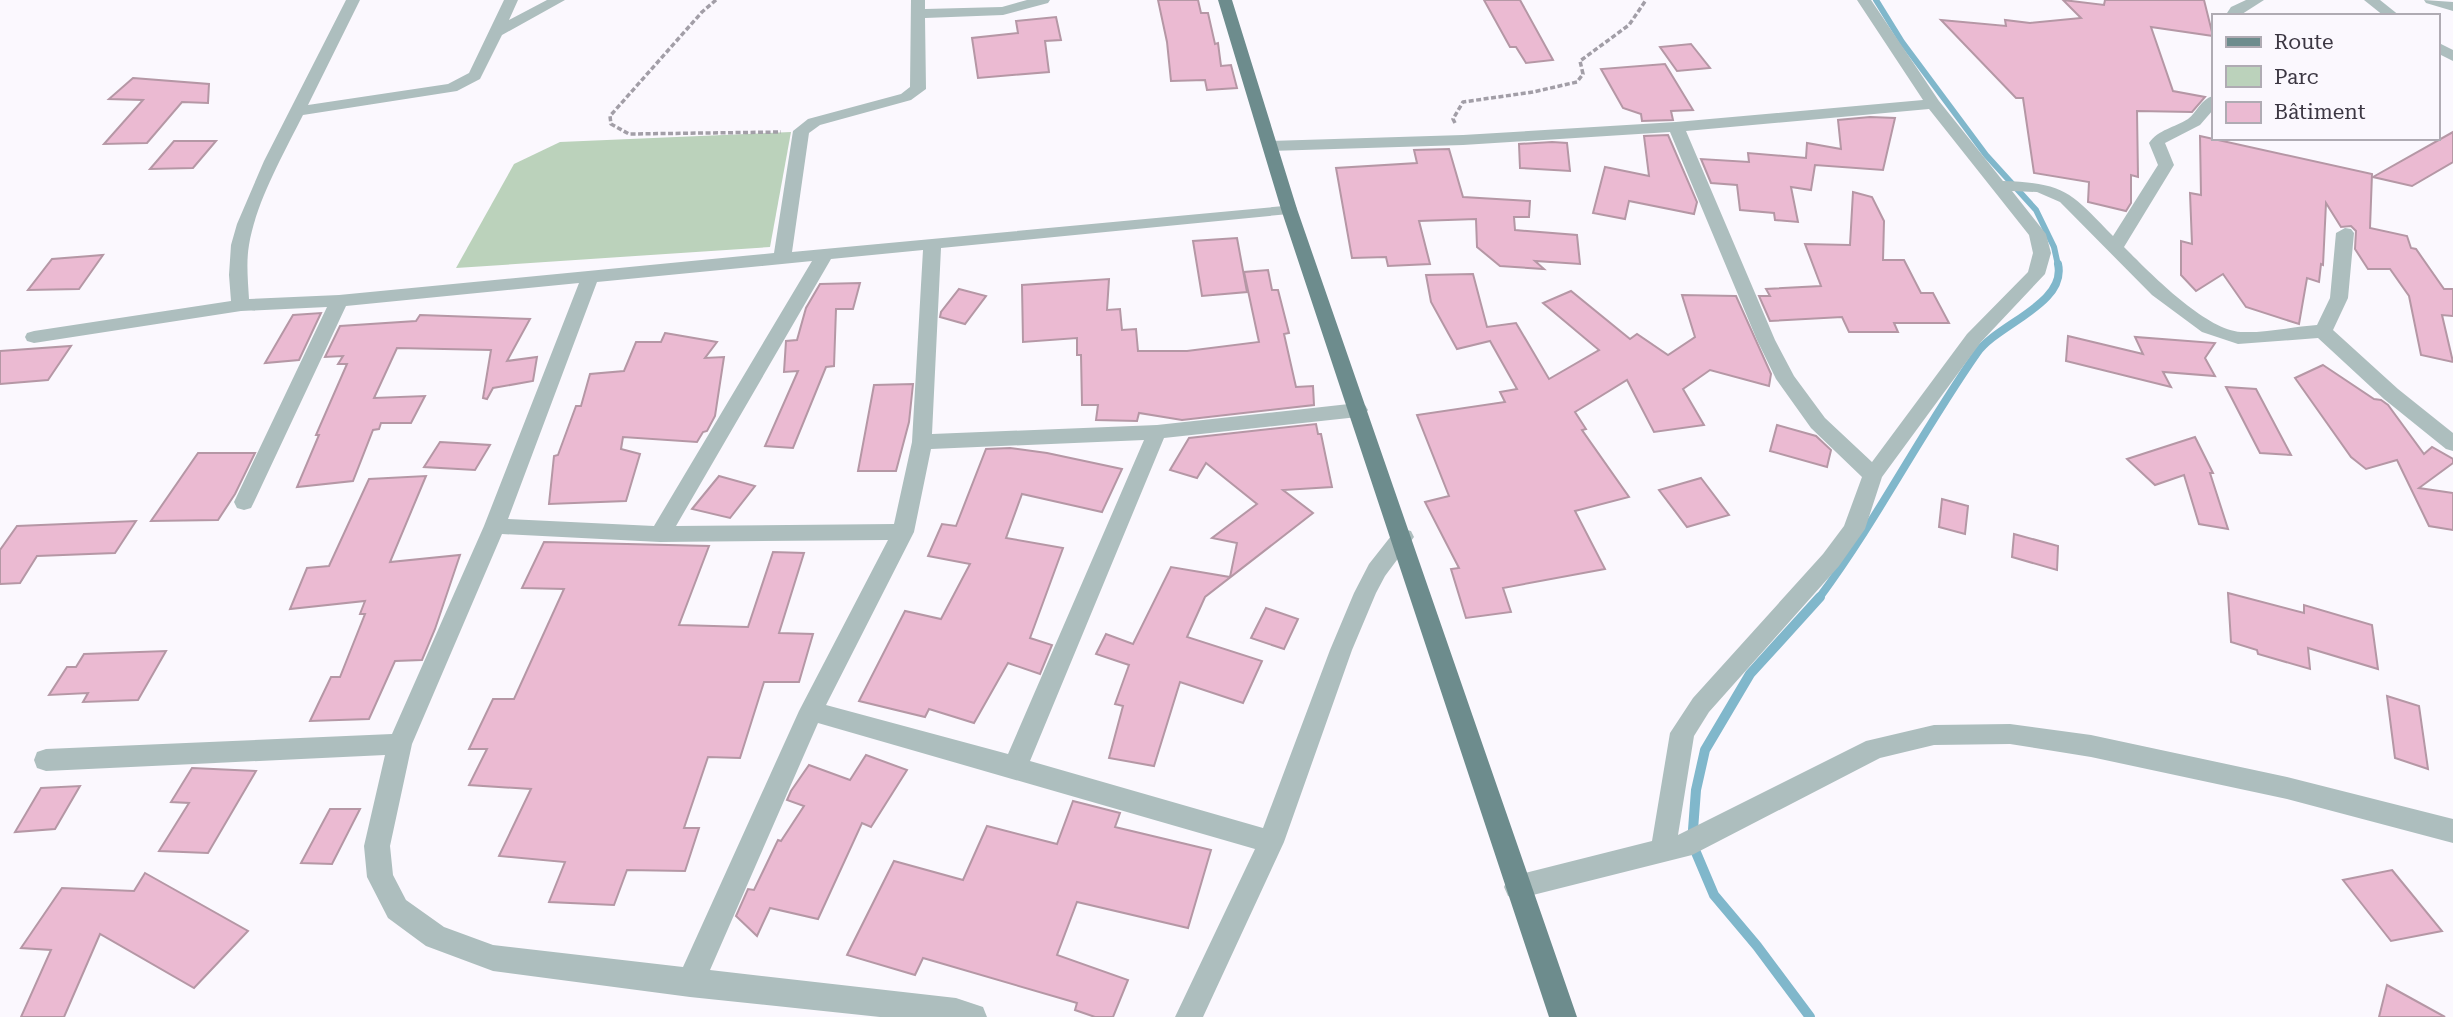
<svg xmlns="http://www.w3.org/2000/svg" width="2453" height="1017" font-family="'Roboto Serif',serif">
<rect width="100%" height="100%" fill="#fbf8fe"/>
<polygon fill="#bbd2bb" points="791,132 770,247 456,268 514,164 560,142"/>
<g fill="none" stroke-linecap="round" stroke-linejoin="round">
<polyline stroke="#80b7cb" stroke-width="6" points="1876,0 1902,42 1986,155 2036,210 2054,247 2058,265"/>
<path stroke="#80b7cb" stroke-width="8" d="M1819,598C1877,520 1921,433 1977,353C1997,324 2067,304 2058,264"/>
<polyline stroke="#80b7cb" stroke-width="10" points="1810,1017 1757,946 1714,895 1692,843 1696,790 1705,750 1750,674 1820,597"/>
</g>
<g fill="#ebbad2" stroke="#b597a5" stroke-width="2">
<polygon points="1158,0 1198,0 1201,13 1208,13 1215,44 1218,43 1221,66 1231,65 1237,88 1207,90 1205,80 1171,81 1167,42"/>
<polygon points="1484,0 1520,0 1553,60 1526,63 1516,47 1510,47"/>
<polygon points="2063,0 2104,5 2105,0 2204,0 2213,36 2151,27 2173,91 2205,97 2192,112 2137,111 2138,177 2131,175 2131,203 2126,211 2088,202 2089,182 2034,173 2023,98 2016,98 1941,20 2006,26 2005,20 2030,23 2081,18"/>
<polygon points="1056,17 1061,40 1045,41 1049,72 978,78 972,38 1018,33 1016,21"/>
<polygon points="1691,44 1710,68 1677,71 1660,47"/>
<polygon points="1665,64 1693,110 1671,111 1673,120 1642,121 1641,114 1623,108 1601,69"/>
<polygon points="133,78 209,84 208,103 182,102 147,143 104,144 143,100 109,99"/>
<polygon points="1870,117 1895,118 1883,170 1815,165 1811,190 1791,187 1798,222 1775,220 1774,213 1740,210 1737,185 1711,183 1701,159 1749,162 1748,153 1806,158 1807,143 1841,149 1838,120"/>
<polygon points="2453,132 2453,162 2412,186 2373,177"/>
<polygon points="1668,135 1697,202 1694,214 1629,201 1625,219 1593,213 1605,167 1649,176 1644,136"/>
<polygon points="2200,136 2372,174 2370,228 2407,236 2411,248 2416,249 2444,289 2453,289 2453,316 2442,315 2453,362 2421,355 2409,296 2390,269 2368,269 2355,249 2356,231 2351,226 2341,227 2326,203 2323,265 2321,264 2319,282 2307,278 2299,324 2246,307 2223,274 2196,291 2181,275 2181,241 2192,244 2190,193 2201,195"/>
<polygon points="174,141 216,141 193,168 150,169"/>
<polygon points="1552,142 1567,143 1570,171 1520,168 1519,144"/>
<polygon points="1449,149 1463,197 1530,201 1529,217 1514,217 1515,230 1577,235 1580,264 1535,261 1544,269 1500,266 1477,247 1476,219 1419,221 1430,264 1388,266 1386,257 1352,258 1336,168 1417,163 1414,150"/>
<polygon points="1853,192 1872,197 1884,221 1883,260 1904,260 1921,293 1933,293 1949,323 1894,323 1898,332 1849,332 1842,317 1770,321 1759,296 1770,296 1766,289 1821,286 1805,244 1850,245"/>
<polygon points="1237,238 1247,292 1202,296 1193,241"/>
<polygon points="103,255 79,289 28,290 52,259"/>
<polygon points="1268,270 1272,290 1278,290 1289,333 1284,334 1296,387 1313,386 1314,405 1182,420 1139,413 1137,421 1096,420 1098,405 1082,405 1081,355 1077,355 1077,338 1023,342 1022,285 1109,279 1107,310 1120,309 1122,330 1136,329 1138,351 1187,351 1259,342 1244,272"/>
<polygon points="1473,274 1487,327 1516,323 1549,379 1599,350 1543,303 1571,291 1630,339 1637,334 1668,355 1695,337 1682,295 1736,296 1771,374 1769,386 1710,370 1683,389 1704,425 1654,432 1627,380 1575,412 1586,429 1582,430 1629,497 1575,511 1605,569 1503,588 1511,612 1466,618 1451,569 1459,568 1425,502 1449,496 1417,415 1505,402 1500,392 1517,389 1490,341 1457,349 1431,302 1426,275"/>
<polygon points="860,283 853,309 836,309 834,366 826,367 793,448 765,446 798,371 784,372 786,341 797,340 806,308 820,284"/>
<polygon points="959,289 986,296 965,324 940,317 941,312"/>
<polygon points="321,313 299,360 265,363 293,315"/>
<polygon points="420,315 530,319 507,361 537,357 533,381 493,388 487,399 483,398 491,350 397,348 374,398 425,396 411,423 381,423 379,429 373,430 353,481 297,487 319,435 316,435 347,364 338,364 343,356 325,357 340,326 416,321"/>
<polygon points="665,333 717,342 705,358 724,357 715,416 707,431 703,432 697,442 623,437 621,449 640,454 626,501 549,504 554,456 558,455 576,406 581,406 590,374 624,371 636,342 661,342"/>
<polygon points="2068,336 2143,354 2135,337 2215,343 2205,358 2215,376 2163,372 2171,387 2066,361"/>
<polygon points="71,346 48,380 0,384 0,351"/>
<polygon points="2323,365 2374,399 2381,400 2388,405 2424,454 2432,447 2453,459 2453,463 2419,488 2453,493 2453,530 2429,526 2397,460 2366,469 2351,457 2295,378"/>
<polygon points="913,384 909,422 896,471 858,471 874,385"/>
<polygon points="2226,387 2256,389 2291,455 2260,453"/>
<polygon points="1316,424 1318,434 1321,434 1332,487 1283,490 1313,513 1205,597 1187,637 1262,661 1243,703 1180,682 1154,766 1109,758 1123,706 1115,704 1129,665 1096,654 1106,634 1133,644 1171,567 1230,577 1237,543 1212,538 1257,504 1206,463 1197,478 1170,470 1189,438"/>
<polygon points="1777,425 1816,436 1831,450 1827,467 1770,451"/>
<polygon points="2195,437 2213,473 2210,473 2228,529 2199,524 2184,475 2155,485 2127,459"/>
<polygon points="440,442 490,445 475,470 424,467"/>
<polygon points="1010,448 1047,453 1122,469 1102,512 1022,494 1006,538 1063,548 1030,638 1052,645 1040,674 1008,663 974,723 929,709 925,717 859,701 905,611 941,619 970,564 928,556 942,524 956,526 986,449"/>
<polygon points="198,453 255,453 235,494 218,520 151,521"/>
<polygon points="426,476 390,562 460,555 435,629 422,660 395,661 369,719 310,721 331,677 340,677 365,614 360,614 365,601 290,609 307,568 329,566 369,479"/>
<polygon points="719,476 755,486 730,518 692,509"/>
<polygon points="1701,478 1729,515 1687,527 1659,490"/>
<polygon points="1942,499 1968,506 1965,534 1939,527"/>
<polygon points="136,521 115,553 37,556 20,583 0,584 0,550 17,526"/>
<polygon points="2014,534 2058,546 2057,570 2012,557"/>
<polygon points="544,542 709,546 679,625 748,627 773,552 804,553 779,633 813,634 799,682 764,682 740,758 708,757 684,828 699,828 685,871 627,870 614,905 549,902 565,862 499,856 531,789 469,785 487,749 469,749 493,699 514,699 564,589 522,588"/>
<polygon points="2228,593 2304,613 2304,605 2372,625 2378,669 2308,648 2310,669 2258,654 2257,650 2231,642"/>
<polygon points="1266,608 1298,619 1284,649 1251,638"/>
<polygon points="166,651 138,700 83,702 88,693 49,695 67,667 76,667 84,654"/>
<polygon points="2387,696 2419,706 2428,769 2395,758"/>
<polygon points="866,755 907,770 871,827 862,823 818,919 770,908 757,936 736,916 748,889 754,890 778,840 781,841 804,806 787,800 791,791 809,765 850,780"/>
<polygon points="192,768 256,771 208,853 159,851 189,803 171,802"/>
<polygon points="80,786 55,829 15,832 41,788"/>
<polygon points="1073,801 1120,813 1115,827 1211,850 1188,928 1077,902 1057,955 1128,980 1113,1017 1095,1017 1075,1010 1077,1003 923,958 915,975 847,955 894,861 963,880 987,826 1057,844"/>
<polygon points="330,809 360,809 332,864 301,863"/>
<polygon points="2392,870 2442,931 2391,941 2343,880"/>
<polygon points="145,873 248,931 194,988 100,934 64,1017 21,1017 51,950 21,948 62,888 134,891"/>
<polygon points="2387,985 2445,1017 2379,1017"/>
</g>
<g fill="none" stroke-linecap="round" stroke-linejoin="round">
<g stroke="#a29ea7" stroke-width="3.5" stroke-dasharray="5 2.5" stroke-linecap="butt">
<polyline points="716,0 702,12 610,116 611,124 629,134 781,132"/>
<polyline points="1455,123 1453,119 1463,102 1533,92 1577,82 1583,74 1580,61 1629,25 1646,0"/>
</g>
<g fill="#adbebe" fill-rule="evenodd">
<path d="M346,0H360L308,105L448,84L469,73L504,0H518L509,20L547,0H565L502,35L480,79L457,91L303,115C284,153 256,202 249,245C246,262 248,281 249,299L339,295L774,253L793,131L808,119L901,94L910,87L911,0H925V9L1002,7L1027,0H1050L1048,3L1003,15L925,18L926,89L911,100L820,125L809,133L792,252L1295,205L1297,209L1295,213L1289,214L941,248L932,434L1157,425L1358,403L1365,405L1368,410L1365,415L1358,417L1164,438L1030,761L1263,828L1330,650L1354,593L1369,564L1395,531L1403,529L1411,531L1414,537L1385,576L1376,593L1352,650L1284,842L1203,1017H1175L1255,849L818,723L710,970L956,998L983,1007L987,1017H880L690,997L493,971L426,946L388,918L367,877L364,846L385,755L46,771L37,768L34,760L37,752L46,749L392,734L484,526L579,283L346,306L254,502L251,508L244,510L237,508L234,502L327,307L241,311L34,343L27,341L25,337L27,333L34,331L231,301L229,275L231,245L237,224L264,161ZM923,250L912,442L894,524L676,526L831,259ZM812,261L654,526L508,519L597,282ZM1144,440L1008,754L826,705L914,532L931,449ZM502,534L660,542L888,540L799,711L683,967L493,945L444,927L406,900L393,875L390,846L412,744Z"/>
<path d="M1857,0H1871L1939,101L2003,181C2066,183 2071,193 2113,236L2158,165L2149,143C2159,129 2174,128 2188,119C2197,112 2201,99 2213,96V110L2200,125L2165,143L2174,165L2124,247C2149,272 2205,330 2241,332C2265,333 2292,327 2317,325L2330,298L2336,233L2345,228L2351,229L2354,233L2348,298L2333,330L2398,389L2453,433V451L2446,449L2384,399L2318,338L2238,344L2202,332L2152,295L2060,202L2037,192L2012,191L2046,234L2051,253L2045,274L1981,342L1882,477L1865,529L1839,566L1709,712L1694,736L1678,835L1866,741L1934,725L2010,724L2091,735L2287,777L2453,819V843L2287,799L2091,757L2010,744L1934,745L1880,758L1692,855L1517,899L1508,896L1504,887L1508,878L1517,875L1652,841L1670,733L1693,698L1823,554L1844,526L1862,477L1811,428L1776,379L1757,340L1670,132L1463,145L1270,151L1262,146L1270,141L1463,135L1676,122L1923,100ZM1929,109L2029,235L2033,253L2028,272L1967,334L1872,462L1825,418L1794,376L1775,340L1686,131Z"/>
<polygon points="2246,0 2264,0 2239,16 2225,16 2231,7"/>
<polygon points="2364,0 2380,0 2400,16 2384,16"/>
<polygon points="2424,0 2453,2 2453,11 2426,3"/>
<polygon points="2437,42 2453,50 2453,61 2437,53"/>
</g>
<polygon fill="#6d8c8d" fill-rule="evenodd" points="1218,0 1232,0 1297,209 1577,1017 1549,1017 1281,209"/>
</g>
<rect x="2212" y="14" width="228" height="126" fill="#fbf8fe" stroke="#afabb3" stroke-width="2"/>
<rect x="2226" y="37" width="35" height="10" fill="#6d8c8d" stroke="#afabb3" stroke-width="2"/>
<text x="2274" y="49" font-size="21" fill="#3c3743">Route</text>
<rect x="2226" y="66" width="35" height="21" fill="#bbd2bb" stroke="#afabb3" stroke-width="2"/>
<text x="2274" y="84" font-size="21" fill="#3c3743">Parc</text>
<rect x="2226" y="102" width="35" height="21" fill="#ebbad2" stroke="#afabb3" stroke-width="2"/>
<text x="2274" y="119" font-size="21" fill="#3c3743">Bâtiment</text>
</svg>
